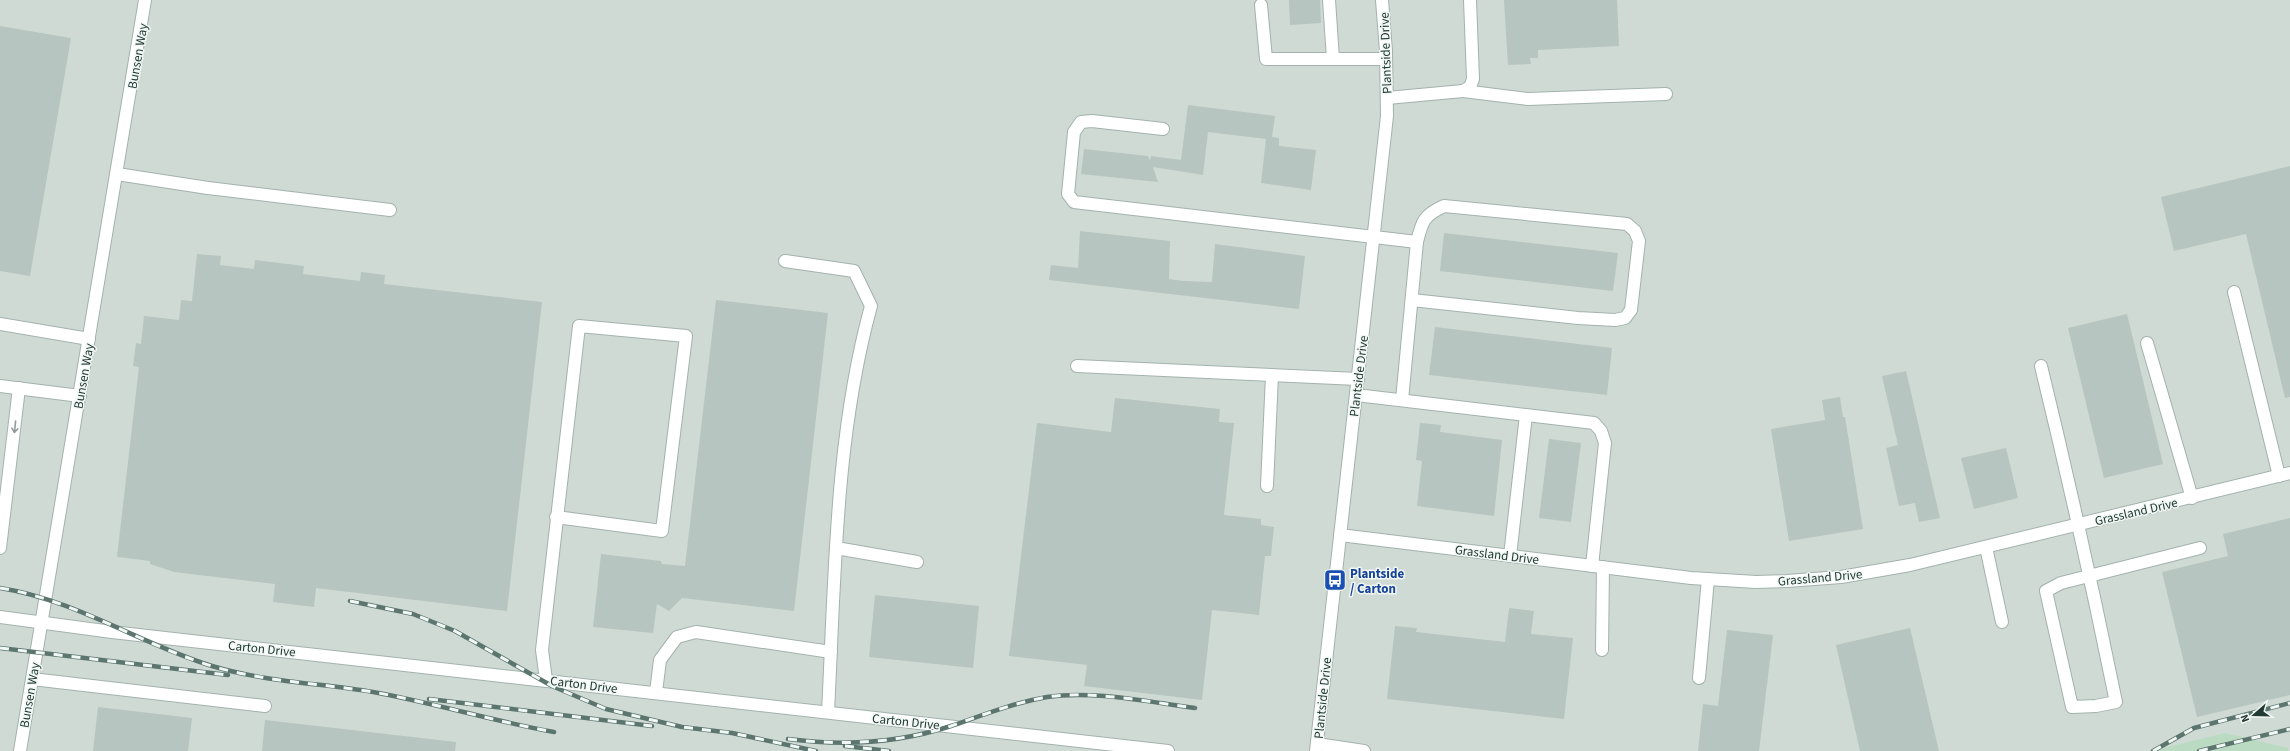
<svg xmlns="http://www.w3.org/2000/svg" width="2290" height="751" font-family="'Source Sans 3',sans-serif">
<rect width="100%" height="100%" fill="#e0ebe6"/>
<rect fill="#cfdad5" x="0" y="0" width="2290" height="751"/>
<polygon fill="#badbc2" points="2225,733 2288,748 2288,751 2152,751"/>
<g fill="#b6c5bf">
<polygon points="1289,0 1320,0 1321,23 1290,25"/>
<polygon points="1504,0 1617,0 1619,46 1538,50 1538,58 1530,58 1531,64 1508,65"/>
<polygon points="0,26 71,38 30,276 0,271"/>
<polygon points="1188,105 1275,116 1272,137 1279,138 1279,146 1316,150 1311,190 1261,183 1266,139 1208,132 1203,175 1153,167 1158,182 1081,174 1084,149 1148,156 1150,161 1151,156 1181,160"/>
<polygon points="2290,166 2290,397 2285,398 2246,234 2174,251 2161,197"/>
<polygon points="1080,231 1170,241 1169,279 1183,281 1212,282 1215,244 1305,256 1299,309 1049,280 1051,265 1078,268"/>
<polygon points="1444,233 1618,253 1613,291 1440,271"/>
<polygon points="197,254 221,256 220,265 254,269 255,260 304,266 303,274 360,281 361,272 385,275 384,284 542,302 507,611 316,588 314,607 273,602 275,584 174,572 150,564 150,561 117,557 139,367 133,366 136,343 141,344 144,316 179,320 181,300 192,301"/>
<polygon points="716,300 828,313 794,611 682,598 669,611 657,604 653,633 593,627 601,554 661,561 662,564 685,566"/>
<polygon points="2127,314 2163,464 2104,478 2068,328"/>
<polygon points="1435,327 1612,348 1607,395 1429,375"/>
<polygon points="1906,371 1940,518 1919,522 1915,503 1899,506 1886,448 1898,445 1882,376"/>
<polygon points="1840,397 1843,417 1845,417 1863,529 1789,541 1771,429 1825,420 1822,400"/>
<polygon points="1115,398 1220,409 1219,422 1234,423 1224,515 1261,519 1261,525 1274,527 1271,556 1265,556 1259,615 1212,610 1202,700 1084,686 1087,665 1009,656 1037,423 1111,432"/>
<polygon points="1420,423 1441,425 1440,432 1502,440 1494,516 1417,506 1422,461 1416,460"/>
<polygon points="1549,439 1581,443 1571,522 1539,518"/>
<polygon points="2006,448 2018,498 1974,509 1961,458"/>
<polygon points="2290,518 2290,695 2197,717 2162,572 2228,556 2223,534"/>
<polygon points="875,595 979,606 973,668 869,657"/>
<polygon points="1509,608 1534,611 1531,634 1573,638 1564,719 1387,699 1395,626 1417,628 1416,632 1505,642"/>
<polygon points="1910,628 1939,751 1860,751 1836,645"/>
<polygon points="1727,630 1773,635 1759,751 1698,751 1703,704 1718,706"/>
<polygon points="98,707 192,718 188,751 93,751"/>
<polygon points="265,720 456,742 455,751 262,751"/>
</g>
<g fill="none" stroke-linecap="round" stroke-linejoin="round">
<g stroke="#a3b2ad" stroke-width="14">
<g id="minor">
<polyline points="1329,0 1333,59"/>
<polyline points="1261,5 1266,59 1386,59"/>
<polyline points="1463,91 1528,99 1666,94"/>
<polyline points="1387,98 1463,91 1470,87 1473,79 1470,0"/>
<path d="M1163,129L1092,121L1081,122L1074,132L1068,194L1074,202L1417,242C1422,221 1424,215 1444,206L1627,224L1635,231L1639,241L1631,310L1625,318L1615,320L1578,318L1412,300"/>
<polyline points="117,174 208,188 390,210"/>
<path d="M785,261L854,271L871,306C835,437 835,576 828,712"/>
<polyline points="2234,292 2279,476"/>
<polyline points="0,324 89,339"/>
<polyline points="2147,343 2192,498"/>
<polyline points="1077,366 1358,379"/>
<path d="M2041,366C2068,477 2093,589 2116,702L2096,706L2072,707L2046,591L2061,583L2200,548"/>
<polyline points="0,386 80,396"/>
<polyline points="1356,395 1594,423 1601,431 1605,443 1592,566"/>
<polyline points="1402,400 1417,242"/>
<polyline points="1267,486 1272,375"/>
<polyline points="1340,535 1691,578 1756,582 1787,581 1841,577 1910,565 2290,473"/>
<polyline points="1986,547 2002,622"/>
<polyline points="0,548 19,388"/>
<polyline points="836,548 917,562"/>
<polyline points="1510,556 1526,415"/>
<polyline points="0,617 112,632 1168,751"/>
<polyline points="1602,650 1603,567"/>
<polyline points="1699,678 1708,579"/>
<polyline points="32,679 265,706"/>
<polyline points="546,680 542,650 579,326 686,336 662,531 556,517"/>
<polyline points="656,692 660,660 677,637 696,632 831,652"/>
<polyline points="1317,744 1364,751"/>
<polyline points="20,751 145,0"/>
<polyline points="1316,751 1387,116 1386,51 1382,0"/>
</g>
</g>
<use href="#minor" stroke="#fff" stroke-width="12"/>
<g stroke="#5c766f" stroke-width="4.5">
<g id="rail">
<path d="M0,588C76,600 140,644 212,666C265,682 319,683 373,692C434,703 493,721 554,732"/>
<polyline points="350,601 413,614 455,631 552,686 606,709 682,727 732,733 816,751"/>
<polyline points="0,648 228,675"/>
<polyline points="429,699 652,726"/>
<path d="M788,739C842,746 899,743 951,726C983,715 1013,703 1047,697C1093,690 1148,702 1195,708"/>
<polyline points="845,746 889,751"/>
<polyline points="2153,751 2194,728 2290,703"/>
<polyline points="2199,751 2290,729"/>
</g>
</g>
<use href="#rail" stroke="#f1f7f4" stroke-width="3" stroke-dasharray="9" stroke-linecap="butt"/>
</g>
<defs><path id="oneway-shaft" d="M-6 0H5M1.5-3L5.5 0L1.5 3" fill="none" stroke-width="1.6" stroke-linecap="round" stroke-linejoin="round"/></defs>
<use stroke="#909c99" href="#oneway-shaft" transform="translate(15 427) rotate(96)"/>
<defs>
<g id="bus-square" transform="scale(1.15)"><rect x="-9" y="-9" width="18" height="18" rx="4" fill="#1a4fb4" stroke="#f1f7f4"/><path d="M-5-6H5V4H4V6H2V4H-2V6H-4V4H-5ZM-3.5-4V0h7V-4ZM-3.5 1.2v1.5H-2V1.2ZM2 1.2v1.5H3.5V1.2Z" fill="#fff"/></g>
</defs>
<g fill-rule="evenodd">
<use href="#bus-square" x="1335" y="580"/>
</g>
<g text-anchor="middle" stroke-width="3" stroke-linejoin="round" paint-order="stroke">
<g font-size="13" fill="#223a33" stroke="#f1f7f4">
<text transform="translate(1385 53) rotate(-92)" y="5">Plantside Drive</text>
<text transform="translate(137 56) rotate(-80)" y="5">Bunsen Way</text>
<text transform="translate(83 376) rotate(-80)" y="5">Bunsen Way</text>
<text transform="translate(1358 376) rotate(-83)" y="5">Plantside Drive</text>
<text transform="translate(2136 511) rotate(-13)" y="5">Grassland Drive</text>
<text transform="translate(1497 554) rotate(7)" y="5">Grassland Drive</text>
<text transform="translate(1820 577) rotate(-5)" y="5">Grassland Drive</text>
<text transform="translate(262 648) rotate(6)" y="5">Carton Drive</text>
<text transform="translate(584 684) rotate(7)" y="5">Carton Drive</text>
<text transform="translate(29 695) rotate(-80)" y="5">Bunsen Way</text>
<text transform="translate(1322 698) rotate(-84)" y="5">Plantside Drive</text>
<text transform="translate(906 721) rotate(6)" y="5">Carton Drive</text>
</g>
<g font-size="13" font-weight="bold" fill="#164399" stroke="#f1f7f4" text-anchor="start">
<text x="1350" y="578">Plantside<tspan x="1350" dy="15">/ Carton</tspan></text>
</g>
</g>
<g transform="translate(2254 715) rotate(250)" stroke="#f1f7f4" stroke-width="3" paint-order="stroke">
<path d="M0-3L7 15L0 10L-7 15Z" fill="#223a33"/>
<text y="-6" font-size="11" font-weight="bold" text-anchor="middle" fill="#223a33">N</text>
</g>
</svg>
